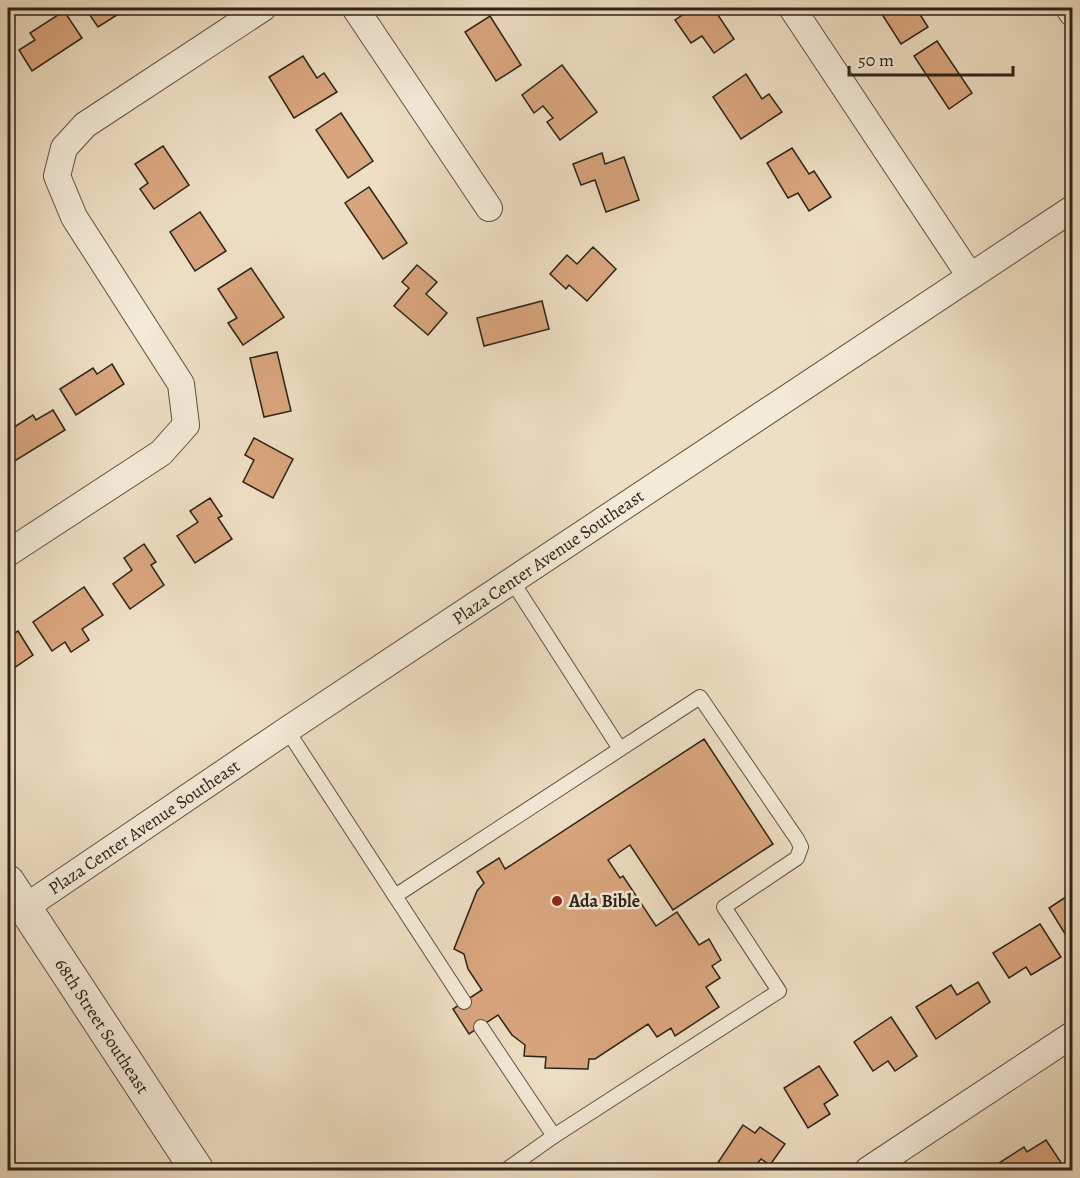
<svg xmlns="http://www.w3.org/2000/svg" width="1080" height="1178" font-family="Alegreya,serif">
<rect width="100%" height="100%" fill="#eedec3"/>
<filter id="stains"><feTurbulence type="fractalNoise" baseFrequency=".00333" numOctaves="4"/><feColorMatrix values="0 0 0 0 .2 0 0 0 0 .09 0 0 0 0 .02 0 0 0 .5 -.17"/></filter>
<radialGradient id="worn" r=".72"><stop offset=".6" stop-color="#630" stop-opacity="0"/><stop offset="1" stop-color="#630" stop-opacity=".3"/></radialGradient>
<g fill="#d9a57e" stroke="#2d2317" stroke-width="1.5">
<polygon points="85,8 128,8 98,27"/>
<polygon points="693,8 707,8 710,12 714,9 734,39 714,53 702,36 691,43 675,20"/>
<polygon points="878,8 916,8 928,27 901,44"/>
<polygon points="64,11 82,38 32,71 19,50 35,40 30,33"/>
<polygon points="490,16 521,65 496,81 465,32"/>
<polygon points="937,41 972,93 949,109 914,56"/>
<polygon points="303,56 317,78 324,73 337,92 294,118 269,77"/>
<polygon points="562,65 597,112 560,140 547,122 553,118 543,106 534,113 522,95"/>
<polygon points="746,74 762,99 769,94 782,112 741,139 713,97"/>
<polygon points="341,113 373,161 348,178 316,130"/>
<polygon points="163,146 189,185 154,209 140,189 148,183 135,164"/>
<polygon points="792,148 809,174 814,171 831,197 809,211 798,193 788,198 767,163"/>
<polygon points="602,153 605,164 624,157 639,200 606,212 595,180 581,185 573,164"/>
<polygon points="369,187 407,243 383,259 345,203"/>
<polygon points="200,212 226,251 195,271 170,232"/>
<polygon points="593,247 616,269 587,301 569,285 566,289 550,274 567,255 577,264"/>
<polygon points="417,265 437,282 426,294 447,313 428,335 394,306 409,288 402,282"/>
<polygon points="251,268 284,317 243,345 228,323 237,318 218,289"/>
<polygon points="542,301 549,329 484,346 477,318"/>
<polygon points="277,352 291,411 264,417 250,358"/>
<polygon points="112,364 124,384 76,415 60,389 93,368 97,374"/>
<polygon points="53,410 65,430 13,462 8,453 8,431 33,415 36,420"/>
<polygon points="254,438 293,459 273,498 243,482 254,460 245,455"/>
<polygon points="210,498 222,516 218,518 232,539 195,563 177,536 198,522 190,511"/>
<polygon points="144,544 156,562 151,565 164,585 130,609 113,584 132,570 124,558"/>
<polygon points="84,587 103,615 82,629 89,640 71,652 65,642 52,651 33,622"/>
<polygon points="18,631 33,655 8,672 8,637"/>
<polygon points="704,739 773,844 673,910 630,845 608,860 620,878 623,876 656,926 677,912 699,945 709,939 721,960 712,966 720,978 706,987 719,1007 675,1036 671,1028 657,1037 648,1024 595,1059 589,1059 588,1069 545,1068 546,1057 524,1056 525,1045 512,1035 498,1015 469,1034 453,1009 482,990 468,969 464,954 454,949 477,891 484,883 477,872 499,858 505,869"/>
<polygon points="1072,893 1072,934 1067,937 1049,908"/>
<polygon points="1040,924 1061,957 1031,975 1026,967 1009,978 993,953"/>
<polygon points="978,982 990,1002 936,1039 916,1007 951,985 957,995"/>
<polygon points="891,1017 917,1056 895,1071 888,1061 873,1071 854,1042"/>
<polygon points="819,1066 838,1095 824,1104 830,1114 808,1128 784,1088"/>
<polygon points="743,1125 755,1133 760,1127 785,1144 770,1165 761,1159 752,1170 713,1170"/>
<polygon points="1046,1140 1066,1170 1004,1170 999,1163 1024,1147 1027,1152"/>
</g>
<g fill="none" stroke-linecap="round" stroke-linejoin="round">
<g stroke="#5d5242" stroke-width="16">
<g id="service">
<polyline points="512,581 620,749"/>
<polyline points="287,730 464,1002"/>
<polyline points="395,896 700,697 797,839 801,847 797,858 724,907 779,991 554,1136"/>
<polyline points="481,1027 554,1136 506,1170"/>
</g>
</g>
<g stroke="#5d5242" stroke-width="28">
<g id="minor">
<polyline points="355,8 489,208"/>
<polyline points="792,8 970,276"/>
<polyline points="1069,8 1072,13"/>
<polyline points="8,553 161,453 186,425 181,384 74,217 57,176 64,148 85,125 263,8"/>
<polyline points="24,908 287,730 1072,209"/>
<polyline points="868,1170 1072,1035"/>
</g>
</g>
<g stroke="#5d5242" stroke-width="35">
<polyline id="tertiary" points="8,882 197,1170"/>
</g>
<use href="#service" stroke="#f4ead8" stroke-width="14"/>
<use href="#minor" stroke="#f4ead8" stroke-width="26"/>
<use href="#tertiary" stroke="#f4ead8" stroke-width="33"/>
</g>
<circle fill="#8f2418" stroke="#f4ead8" stroke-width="2" cx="557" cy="901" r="6"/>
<g text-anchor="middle" stroke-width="5" stroke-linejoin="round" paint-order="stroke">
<g font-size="18" fill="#2d2317" stroke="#f4ead8">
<text transform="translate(548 557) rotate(-34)" y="6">Plaza Center Avenue Southeast</text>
<text transform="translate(144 827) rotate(-34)" y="6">Plaza Center Avenue Southeast</text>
<text transform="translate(102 1026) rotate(57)" y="6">68th Street Southeast</text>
</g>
<g font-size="18" font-weight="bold" fill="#2d2317" stroke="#f4ead8" text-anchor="start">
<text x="569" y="907">Ada Bible</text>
</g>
</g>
<rect width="1080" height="1178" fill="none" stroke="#eedec3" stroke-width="30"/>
<rect x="9" y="9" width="1062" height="1160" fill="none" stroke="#2d2317" stroke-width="3"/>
<rect x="15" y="15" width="1050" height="1148" fill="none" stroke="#2d2317" stroke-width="1.5"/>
<path d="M849 66v9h164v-9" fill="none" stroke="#2d2317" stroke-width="3"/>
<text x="858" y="66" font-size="18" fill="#2d2317" stroke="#f4ead8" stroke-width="4.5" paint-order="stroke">50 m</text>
<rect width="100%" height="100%" filter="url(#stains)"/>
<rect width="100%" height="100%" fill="url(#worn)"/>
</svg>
